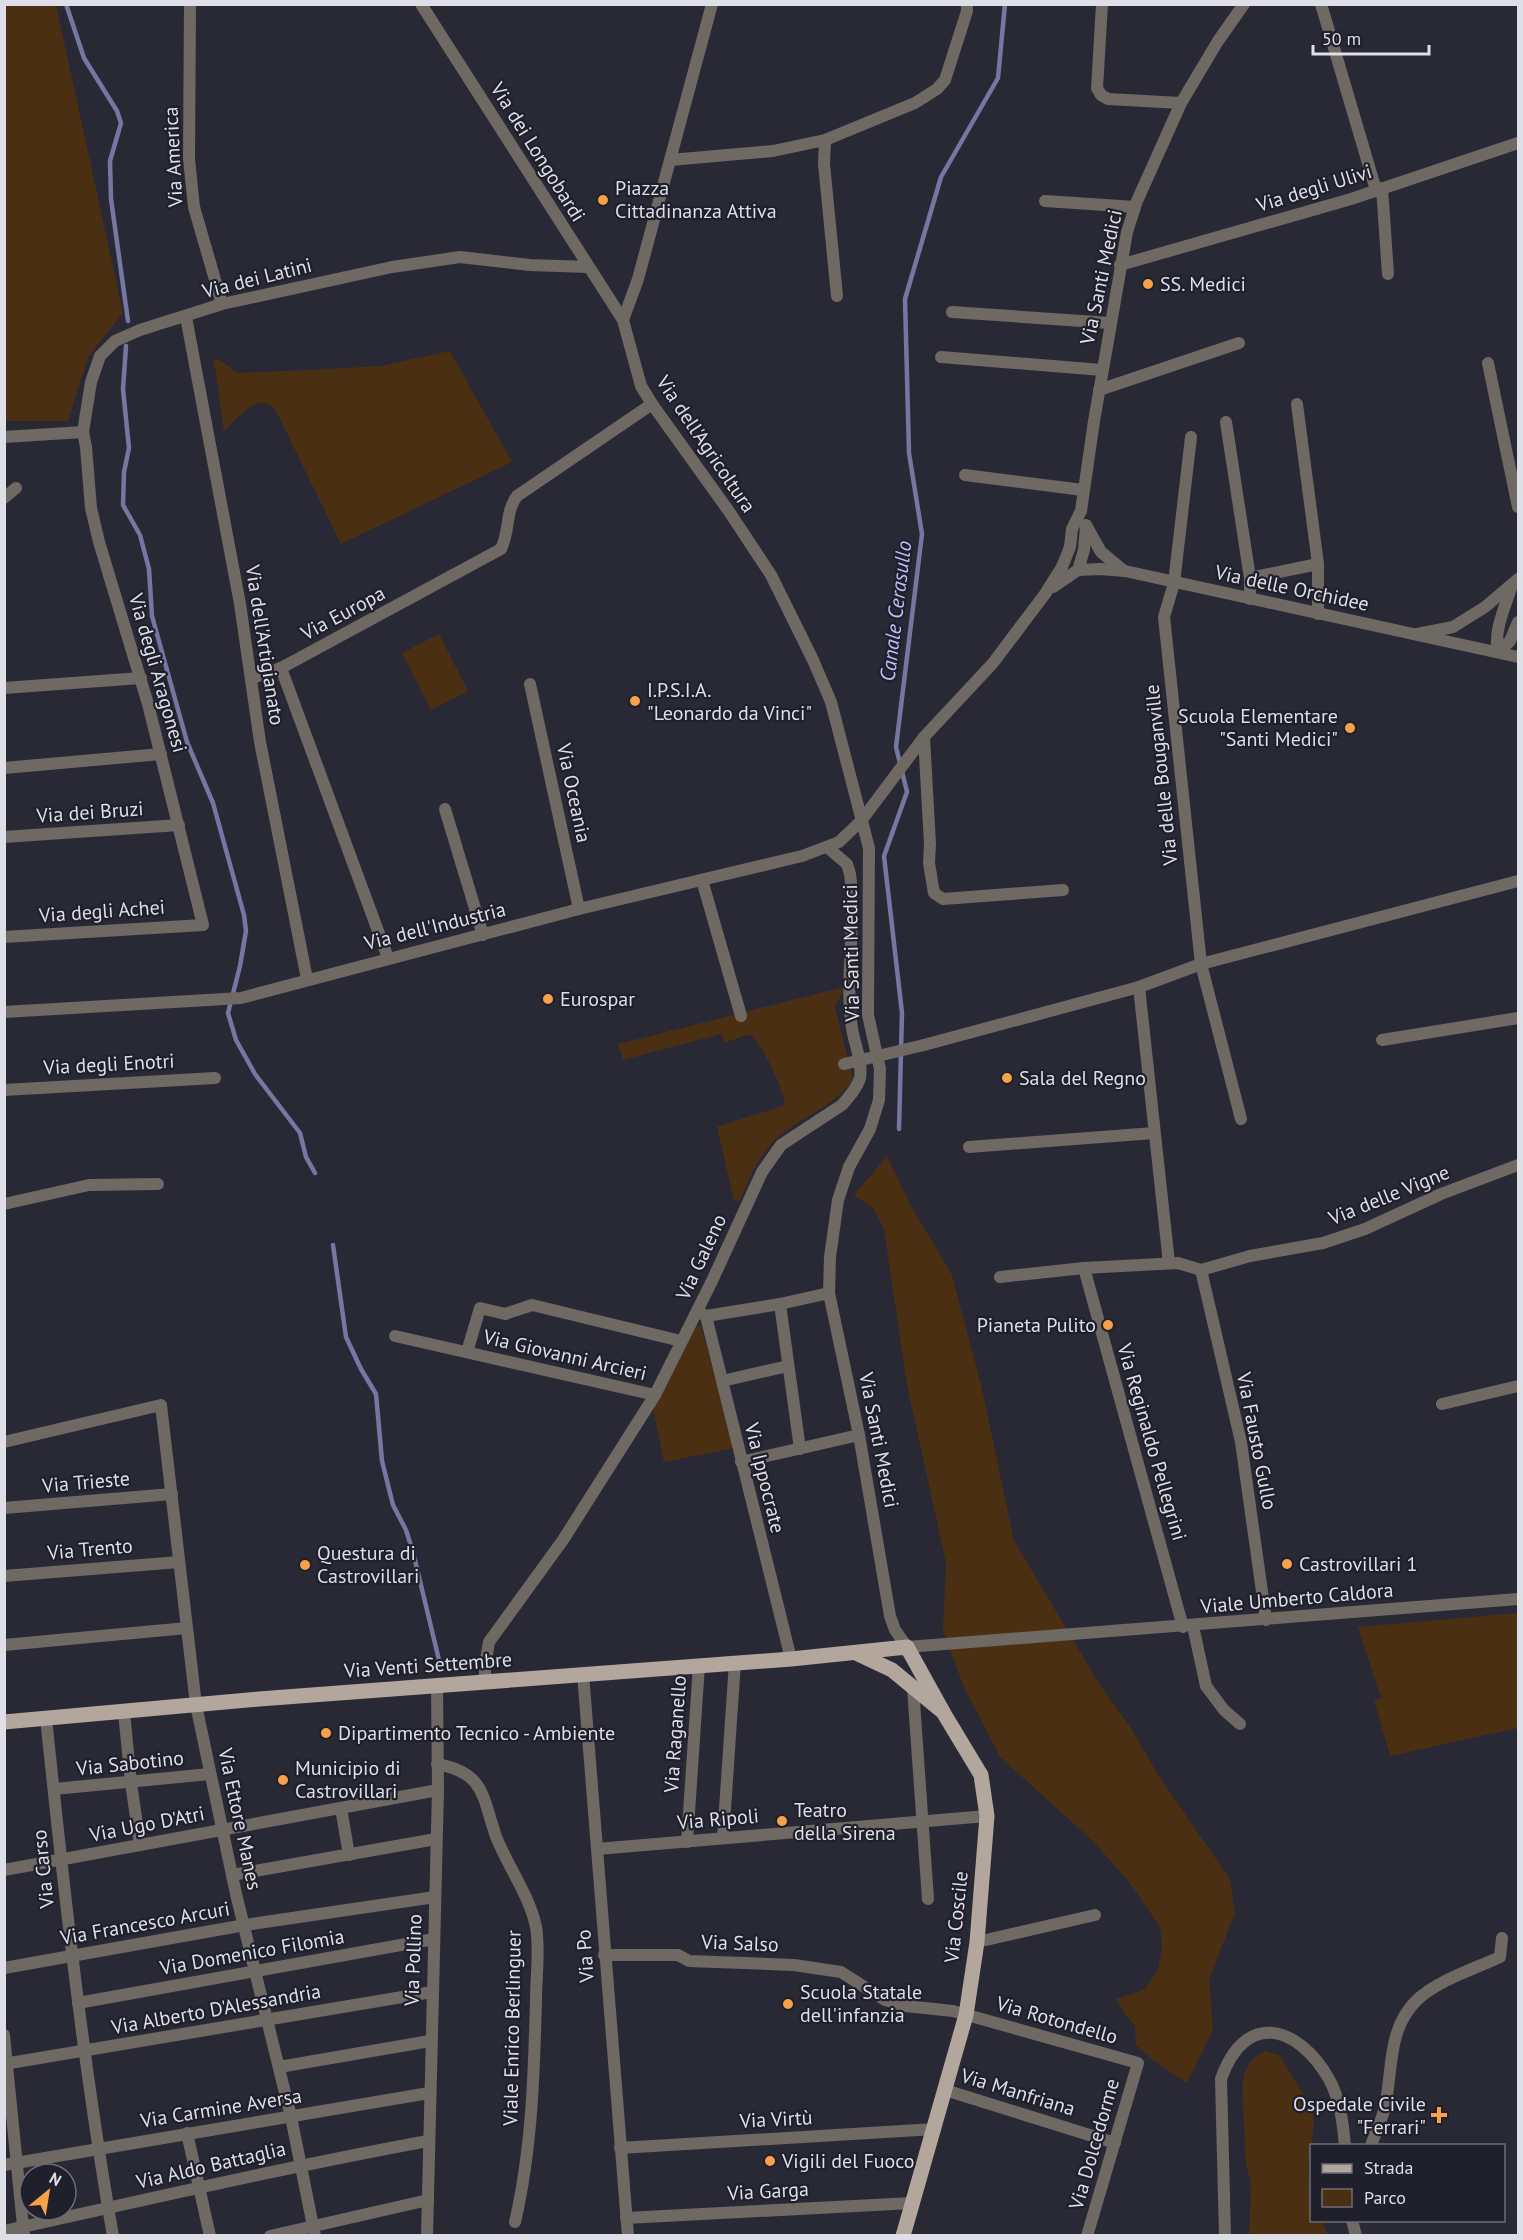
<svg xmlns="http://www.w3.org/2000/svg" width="1523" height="2240" font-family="'PT Sans',sans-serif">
<rect width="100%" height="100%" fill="#292936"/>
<g fill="#4b2f12">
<polygon points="5,4 56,5 123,313 88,357 68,421 5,421"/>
<path d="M450,351L512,462L341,544L277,413C273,409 270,404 265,403C252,401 231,423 224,432L216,372L213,363L215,360H220L238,373L310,370L381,366Z"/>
<polygon points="439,634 468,691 431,710 402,653"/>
<path d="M841,988L843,992L835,1007L853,1079C835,1107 799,1117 776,1139C758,1156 749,1178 740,1200L737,1202L734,1200L717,1127L785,1105C781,1082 766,1055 753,1036L746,1035L724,1043L721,1034L623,1060L618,1044Z"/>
<polygon points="887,1156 912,1208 952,1275 982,1389 1014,1541 1100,1685 1131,1728 1160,1778 1230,1879 1235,1913 1209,1979 1213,2030 1187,2083 1154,2061 1136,2045 1135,2026 1123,2012 1116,1999 1144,1990 1158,1970 1162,1947 1160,1927 1130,1883 1093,1841 1000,1757 964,1687 943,1631 946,1563 907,1385 884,1229 873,1208 854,1195"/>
<polygon points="701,1326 734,1448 664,1462 653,1408 695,1327"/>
<polygon points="1518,1613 1518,1728 1390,1756 1374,1700 1381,1698 1358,1627"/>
<polygon points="1265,2051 1279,2055 1312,2108 1314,2124 1308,2169 1311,2191 1312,2220 1322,2221 1328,2235 1249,2235 1251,2184 1246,2163 1242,2086 1245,2072 1252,2059"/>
</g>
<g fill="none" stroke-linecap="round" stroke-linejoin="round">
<g stroke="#7676a2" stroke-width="4.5">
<polyline points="66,4 84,58 117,111 121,123 110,161 111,199 128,321"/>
<polyline points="126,346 123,389 129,448 124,472 123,505 140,535 149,569 152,616 187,742 213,803 244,915 246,931 240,966 228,1013 236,1040 255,1074 300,1133 306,1157 315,1173"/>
<polyline points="899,1129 902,1013 884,856 907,792 896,747 922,534 909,453 905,299 941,177 998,78 1005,4"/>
<polyline points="333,1245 346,1337 361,1369 376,1394 382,1461 393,1505 406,1530 413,1552 439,1660"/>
</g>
<g stroke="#6f6964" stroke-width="12">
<polyline points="190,4 189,159 194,207 222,304"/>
<polyline points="421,4 623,320"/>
<polyline points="712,4 638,279 623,320 641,386 652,404 728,510 771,575 813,660 831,702 869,848 868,1015 880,1069 879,1100 870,1129 849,1167 838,1200 830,1257 829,1293 859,1435 890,1616 895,1630 907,1647"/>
<polyline points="1102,4 1097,88 1101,95 1108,99 1181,103"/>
<polyline points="1321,4 1376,190"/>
<polyline points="825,140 824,164 837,296"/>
<polyline points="670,160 773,151 825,140 915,103 937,89 945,80 967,11 967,4"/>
<polyline points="1382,188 1388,274"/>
<polyline points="1045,201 1135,207"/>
<polyline points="1120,265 1351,199 1518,143"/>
<polyline points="952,312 1110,323"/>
<polyline points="186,317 240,604 260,742 307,979"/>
<polyline points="941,357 1102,370"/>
<polyline points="1488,363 1518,507"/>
<polyline points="1099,390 1239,343"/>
<polyline points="1297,404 1318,564 1318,614"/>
<polyline points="1226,422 1250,578 1250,599"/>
<polyline points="4,437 83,432 91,382 100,356 115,341 140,330 222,304 392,267 460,257 530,265 588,267"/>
<polyline points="1191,437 1174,583 1164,617 1201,964 1241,1119"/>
<polyline points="965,475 1083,490"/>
<polyline points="4,498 16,488"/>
<polyline points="1250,578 1318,564"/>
<path d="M1512,585C1506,605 1493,631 1498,652L1510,641L1518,622"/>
<polyline points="1417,634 1453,627 1485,607 1518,579"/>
<polyline points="252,678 281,668"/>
<polyline points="530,684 579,909"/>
<polyline points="4,688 141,678"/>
<polyline points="924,737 930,844 929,863 934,893 943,899 1063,890"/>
<polyline points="4,768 161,754"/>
<polyline points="445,809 483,935"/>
<polyline points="4,837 179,825"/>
<polyline points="702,880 741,1016"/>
<polyline points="4,937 203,925 148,704 99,542 91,508 86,447 83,432"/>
<path d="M388,958L281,668L501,549C510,531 505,512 517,496L652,404"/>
<polyline points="1139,987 1169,1263"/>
<polyline points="1382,1040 1518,1018"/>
<polyline points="924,1045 1139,987 1201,964 1518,881"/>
<polyline points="4,1090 215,1078"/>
<polyline points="969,1147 1154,1133"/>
<polyline points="4,1204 89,1185 158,1184"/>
<polyline points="1084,1268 1183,1627"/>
<polyline points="1201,1270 1241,1442 1266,1620"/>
<polyline points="1201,1270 1250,1256 1323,1243 1365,1229 1441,1194 1518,1165"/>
<polyline points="1000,1277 1084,1268 1178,1263 1201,1270"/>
<polyline points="780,1304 800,1449"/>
<polyline points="697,1311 706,1316 791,1659"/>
<polyline points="706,1316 780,1304 829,1293"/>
<polyline points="395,1336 655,1395"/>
<polyline points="467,1352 480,1308 505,1314 532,1305 681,1341"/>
<polyline points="722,1381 788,1366"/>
<polyline points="1442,1404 1518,1386"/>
<polyline points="4,1442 161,1405 196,1705 236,1894 291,2117 315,2236"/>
<polyline points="741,1462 859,1435"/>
<polyline points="4,1508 172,1494"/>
<polyline points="4,1576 179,1562"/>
<polyline points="1193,1626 1206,1686 1224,1710 1240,1724"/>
<polyline points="4,1645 187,1628"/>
<polyline points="583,1674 628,2236"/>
<path d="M485,1683V1665L489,1642L563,1540L655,1395L712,1281L762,1172L781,1145L842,1105C849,1097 857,1088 860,1078C863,1062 854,1043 852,1028C844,978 857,925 850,874L847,864L827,847"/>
<polyline points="913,1688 928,1899"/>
<polyline points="124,1712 131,1783 140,1845"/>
<path d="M46,1718C64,1891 83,2064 113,2236"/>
<path d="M437,1764C487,1773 482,1799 497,1839C509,1868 530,1897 536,1927C540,1950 536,1976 536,2000C534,2074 532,2149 515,2222"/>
<polyline points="54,1789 210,1774"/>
<polyline points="341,1808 349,1855"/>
<polyline points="723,1838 735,1662"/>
<polyline points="687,1842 699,1665"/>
<polyline points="597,1849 987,1816"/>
<polyline points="4,1870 438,1790"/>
<polyline points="232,1875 436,1839"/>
<polyline points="977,1942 1095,1915"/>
<polyline points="604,1955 678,1955 689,1961 794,1965 841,1972 885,2000 906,2006 953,2011 1138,2063 1087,2236"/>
<polyline points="4,1968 245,1925 435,1897"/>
<polyline points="78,2003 434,1939"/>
<polyline points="4,2035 24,2236"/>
<polyline points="4,2064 432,1992"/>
<polyline points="279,2067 430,2041"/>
<polyline points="945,2090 1115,2143"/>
<polyline points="187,2133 210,2236"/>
<path d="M1371,2146C1375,2133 1382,2120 1385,2107C1393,2069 1387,2028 1418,1999C1439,1980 1474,1969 1500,1957L1502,1938"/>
<polyline points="620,2148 935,2129"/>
<polyline points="4,2165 429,2093"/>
<polyline points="626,2218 912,2203"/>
<polyline points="1352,2220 1356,2236"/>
<path d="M4,2231C145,2200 286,2167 428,2141"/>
<polyline points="270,2236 428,2200"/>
<polyline points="427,2236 438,1790 437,1686"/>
<path d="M1225,2236L1221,2079C1245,2010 1298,2025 1329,2079C1340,2099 1343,2123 1345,2146"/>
</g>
<g stroke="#6f6964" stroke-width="12">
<polyline points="1086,525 1101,552 1124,571"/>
<polyline points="1078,570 1100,569 1125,571 1518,657"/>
<polyline points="1053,587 1078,570 1084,550 1086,526"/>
<polyline points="4,1012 241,998 579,909 802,856 839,842 861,821 924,737 993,663 1045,594 1062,567 1070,547 1072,529 1081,511 1094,421 1127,232 1137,201 1181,103 1218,41 1244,4"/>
<polyline points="907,1647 1518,1599"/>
</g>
<g stroke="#b3a79d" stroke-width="15">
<polyline points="858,1654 892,1670 943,1712 981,1775 987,1816 977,1942 966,2015 903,2236"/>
<polyline points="4,1722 259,1699 791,1659 907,1647 943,1712"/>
</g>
<polyline stroke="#6f6964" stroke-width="12" points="844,1064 924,1045"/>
</g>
<g fill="#f7a248" stroke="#20202c" stroke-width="2">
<circle cx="603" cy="200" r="6"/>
<circle cx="1148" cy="284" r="6"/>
<circle cx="635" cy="701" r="6"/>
<circle cx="1350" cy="728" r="6"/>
<circle cx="548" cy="999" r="6"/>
<circle cx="1007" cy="1078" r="6"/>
<circle cx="1108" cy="1325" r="6"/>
<circle cx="1287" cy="1564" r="6"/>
<circle cx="305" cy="1565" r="6"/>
<circle cx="326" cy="1733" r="6"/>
<circle cx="283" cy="1780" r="6"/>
<circle cx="782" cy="1821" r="6"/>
<circle cx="788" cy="2004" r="6"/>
<path d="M1436 2106h6v6h6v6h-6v6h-6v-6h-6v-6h6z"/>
<circle cx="770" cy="2161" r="6"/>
</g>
<g text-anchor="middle" stroke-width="4.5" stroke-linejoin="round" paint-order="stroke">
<g font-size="20" fill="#dfdfe8" stroke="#20202c">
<text transform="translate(538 152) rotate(58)" y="7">Via dei Longobardi</text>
<text transform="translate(173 157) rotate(-93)" y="7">Via America</text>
<text transform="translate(1314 188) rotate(-17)" y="7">Via degli Ulivi</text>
<text transform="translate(1101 277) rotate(-78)" y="7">Via Santi Medici</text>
<text transform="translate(257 278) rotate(-14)" y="7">Via dei Latini</text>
<text transform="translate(706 444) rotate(56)" y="7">Via dell'Agricoltura</text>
<text transform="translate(1292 588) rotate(12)" y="7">Via delle Orchidee</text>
<text transform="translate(343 613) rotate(-28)" y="7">Via Europa</text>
<text transform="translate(265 645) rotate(81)" y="7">Via dell'Artigianato</text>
<text transform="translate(158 673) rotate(74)" y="7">Via degli Aragonesi</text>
<text transform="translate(1161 775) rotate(-96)" y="7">Via delle Bouganville</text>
<text transform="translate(574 793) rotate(78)" y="7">Via Oceania</text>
<text transform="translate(90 812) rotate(-4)" y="7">Via dei Bruzi</text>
<text transform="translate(102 911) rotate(-4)" y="7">Via degli Achei</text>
<text transform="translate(435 926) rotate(-14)" y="7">Via dell'Industria</text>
<text transform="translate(851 953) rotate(-91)" y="7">Via Santi Medici</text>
<text transform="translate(109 1064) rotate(-3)" y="7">Via degli Enotri</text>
<text transform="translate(1389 1195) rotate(-22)" y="7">Via delle Vigne</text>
<text transform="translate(701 1257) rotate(-65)" y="7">Via Galeno</text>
<text transform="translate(565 1355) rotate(13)" y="7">Via Giovanni Arcieri</text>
<text transform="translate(879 1440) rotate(79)" y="7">Via Santi Medici</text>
<text transform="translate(1257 1441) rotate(79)" y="7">Via Fausto Gullo</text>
<text transform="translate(1152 1442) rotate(74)" y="7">Via Reginaldo Pellegrini</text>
<text transform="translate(765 1478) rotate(76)" y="7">Via Ippocrate</text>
<text transform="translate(86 1482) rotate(-5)" y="7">Via Trieste</text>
<text transform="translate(90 1549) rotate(-5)" y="7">Via Trento</text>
<text transform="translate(1297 1598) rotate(-5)" y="7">Viale Umberto Caldora</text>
<text transform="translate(428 1665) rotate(-4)" y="7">Via Venti Settembre</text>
<text transform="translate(675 1734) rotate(-86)" y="7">Via Raganello</text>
<text transform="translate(130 1763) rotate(-6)" y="7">Via Sabotino</text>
<text transform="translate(240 1819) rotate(78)" y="7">Via Ettore Manes</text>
<text transform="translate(718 1819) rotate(-5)" y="7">Via Ripoli</text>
<text transform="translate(147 1824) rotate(-11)" y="7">Via Ugo D'Atri</text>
<text transform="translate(43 1869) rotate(-96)" y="7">Via Carso</text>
<text transform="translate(956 1917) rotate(-84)" y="7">Via Coscile</text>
<text transform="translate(145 1923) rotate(-10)" y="7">Via Francesco Arcuri</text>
<text transform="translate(740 1943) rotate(2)" y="7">Via Salso</text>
<text transform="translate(252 1952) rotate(-10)" y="7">Via Domenico Filomia</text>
<text transform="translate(585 1956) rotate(-94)" y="7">Via Po</text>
<text transform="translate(413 1960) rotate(-88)" y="7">Via Pollino</text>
<text transform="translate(216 2009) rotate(-10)" y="7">Via Alberto D'Alessandria</text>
<text transform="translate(1057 2020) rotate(16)" y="7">Via Rotondello</text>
<text transform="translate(512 2028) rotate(-89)" y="7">Viale Enrico Berlinguer</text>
<text transform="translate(1018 2092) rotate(17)" y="7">Via Manfriana</text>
<text transform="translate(221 2108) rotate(-9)" y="7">Via Carmine Aversa</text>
<text transform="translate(776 2119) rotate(-3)" y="7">Via Virtù</text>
<text transform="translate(1094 2144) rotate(-74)" y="7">Via Dolcedorme</text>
<text transform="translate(211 2165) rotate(-13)" y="7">Via Aldo Battaglia</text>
<text transform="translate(768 2191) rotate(-3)" y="7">Via Garga</text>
</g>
<g font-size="20" fill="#dfdfe8" stroke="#20202c" text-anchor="start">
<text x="615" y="195">Piazza<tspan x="615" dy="23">Cittadinanza Attiva</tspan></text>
<text x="1160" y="291">SS. Medici</text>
<text x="647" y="697">I.P.S.I.A.<tspan x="647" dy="23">"Leonardo da Vinci"</tspan></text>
<text x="1338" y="723" text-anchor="end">Scuola Elementare<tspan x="1338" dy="23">"Santi Medici"</tspan></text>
<text x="560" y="1006">Eurospar</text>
<text x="1019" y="1085">Sala del Regno</text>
<text x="1096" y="1332" text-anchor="end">Pianeta Pulito</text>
<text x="317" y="1560">Questura di<tspan x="317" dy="23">Castrovillari</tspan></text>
<text x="1299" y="1571">Castrovillari 1</text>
<text x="338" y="1740">Dipartimento Tecnico - Ambiente</text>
<text x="295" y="1775">Municipio di<tspan x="295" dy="23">Castrovillari</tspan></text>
<text x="794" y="1817">Teatro<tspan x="794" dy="23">della Sirena</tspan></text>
<text x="800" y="1999">Scuola Statale<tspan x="800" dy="23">dell'infanzia</tspan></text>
<text x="1426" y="2111" text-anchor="end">Ospedale Civile<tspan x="1426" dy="23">"Ferrari"</tspan></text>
<text x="782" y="2168">Vigili del Fuoco</text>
</g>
<g font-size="21" font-style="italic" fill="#bfbff8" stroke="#20202c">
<text transform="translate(896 611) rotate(-83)" y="7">Canale Cerasullo</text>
</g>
</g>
<rect width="1523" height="2240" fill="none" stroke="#dfdfe8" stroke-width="12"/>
<rect x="1310" y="2144" width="195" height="78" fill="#20202c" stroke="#6c6c77" stroke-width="1.5"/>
<rect x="1322" y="2164" width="30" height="9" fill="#b3a79d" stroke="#6c6c77" stroke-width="1.5"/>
<text x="1364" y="2174" font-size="18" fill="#dfdfe8">Strada</text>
<rect x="1322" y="2189" width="30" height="18" fill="#4b2f12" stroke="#6c6c77" stroke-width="1.5"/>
<text x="1364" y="2204" font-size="18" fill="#dfdfe8">Parco</text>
<g transform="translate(48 2192) rotate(30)"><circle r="28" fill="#20202c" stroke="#6c6c77" stroke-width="1.5"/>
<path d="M0-4.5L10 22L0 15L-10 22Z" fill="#f7a248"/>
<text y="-9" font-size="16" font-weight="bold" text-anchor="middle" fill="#dfdfe8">N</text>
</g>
<path d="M1313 45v9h116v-9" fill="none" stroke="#dfdfe8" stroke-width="3"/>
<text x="1322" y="45" font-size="18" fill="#dfdfe8" stroke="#20202c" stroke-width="4.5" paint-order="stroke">50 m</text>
</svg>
